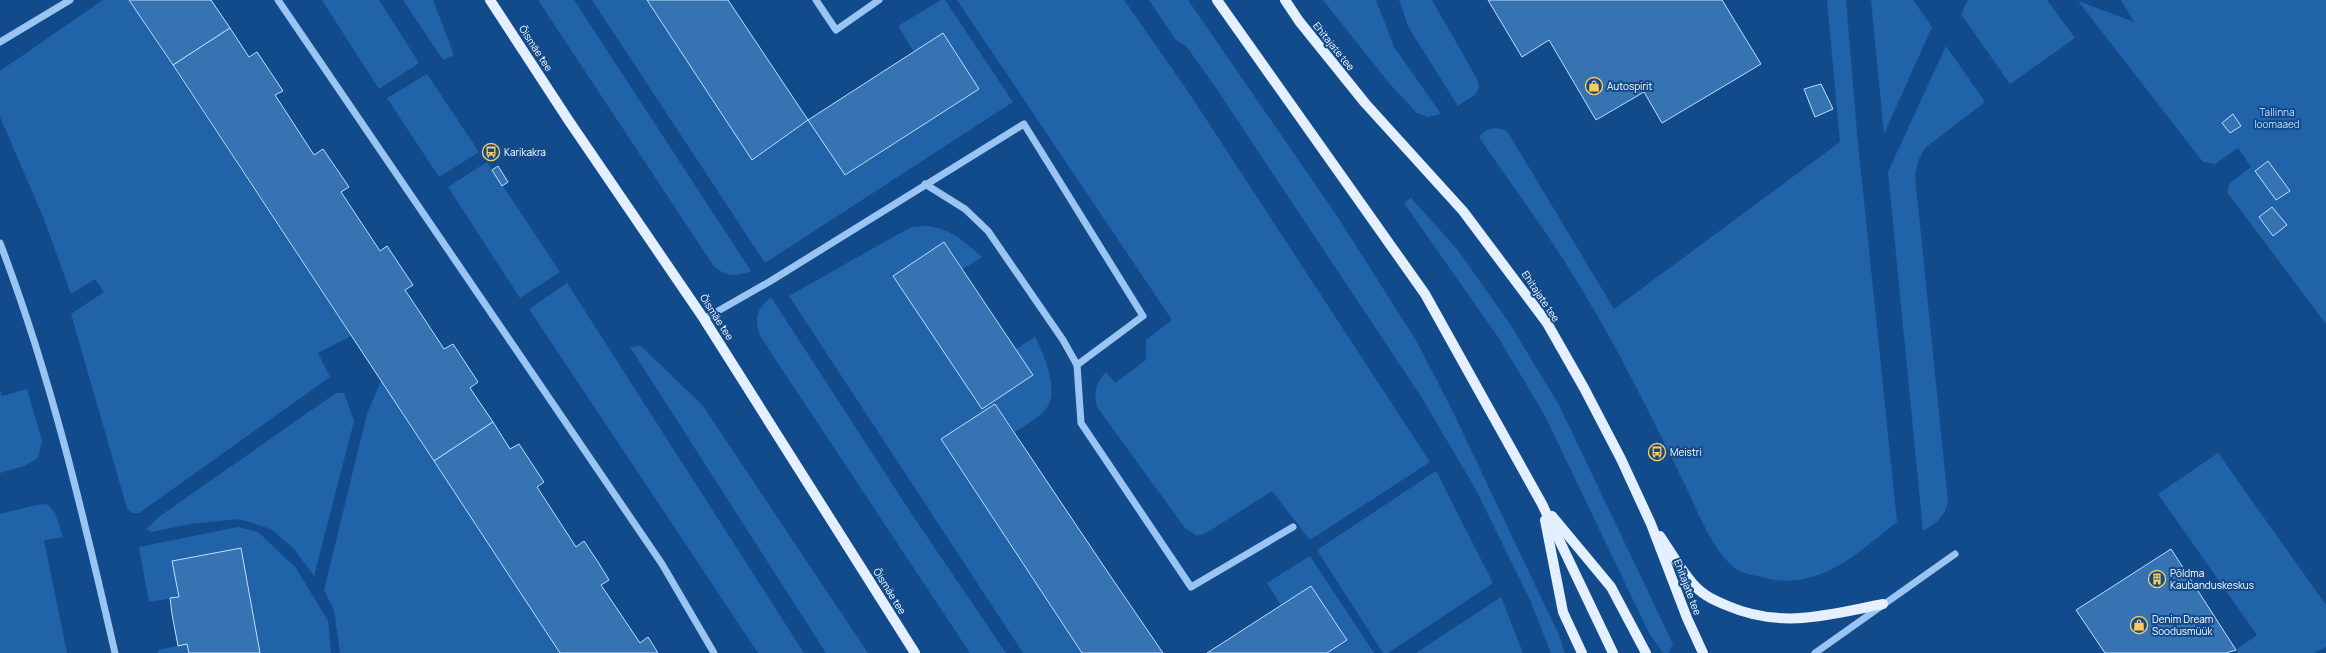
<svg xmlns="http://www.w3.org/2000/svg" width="2326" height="653" font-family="Manrope,sans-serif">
<rect width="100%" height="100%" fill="#124b8b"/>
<g fill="#2163a9" fill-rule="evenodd">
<polygon points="103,0 129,0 351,336 318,353 330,377 139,513 132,513 127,508 71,314 104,292 95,279 71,294 44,219 0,117 0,71"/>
<polygon points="322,0 379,0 419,63 379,89"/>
<polygon points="403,0 433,0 454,55 443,60"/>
<path d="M538,0H574L751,271C736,277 725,277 713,265Z"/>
<polygon points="592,0 647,0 752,160 808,120 846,175 979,89 943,33 914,52 898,26 941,0 945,0 1013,102 765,263"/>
<path d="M957,0H1124L1187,90L1430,462L1310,540L1272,491L1206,533L1197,536L1185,528L1097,407C1094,392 1095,384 1106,372L1115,383L1146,360V340L1172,320Z"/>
<polygon points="1149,0 1188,0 1337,216 1417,342 1452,410 1558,633 1565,653 1551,653 1530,600 1476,490 1422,398 1216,88 1187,47 1176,40"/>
<polygon points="1323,0 1376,0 1394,47 1441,114 1428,117 1417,113 1389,83"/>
<polygon points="1399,0 1432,0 1476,77 1479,85 1476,94 1458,106 1409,28"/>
<path d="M1827,0H1846L1857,133L1897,522C1856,554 1818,593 1761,577C1754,575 1744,574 1738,570C1713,554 1697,509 1684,483C1651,416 1620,352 1581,288C1550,236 1513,187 1479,137C1486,128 1496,126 1507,131L1614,309L1840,142Z"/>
<polygon points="1871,0 1913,0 1932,27 1884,134"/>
<polygon points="1968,0 2047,0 2075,38 2010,84 1961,14"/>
<path d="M2121,0H2326V324L2227,192L2230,183L2251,167L2238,148L2215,164L2203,162L2078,1L2134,22ZM2272,207L2286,225L2259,217Z"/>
<path d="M1946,46L1985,102L1925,148L1918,161L1915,176L1948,502C1944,518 1936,523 1923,531L1888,172Z"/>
<polygon points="427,74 479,152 439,177 387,98"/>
<polygon points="487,162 560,272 520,298 448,187"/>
<polygon points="1411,198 1457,249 1510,324 1559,405 1673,644 1668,653 1663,653 1649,633 1545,416 1498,337 1404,203"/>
<path d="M926,226C950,228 964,241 982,257L963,269L944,242L894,276L1033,375L1016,349L1035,337C1044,355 1061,393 1045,410C1037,419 1024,426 1015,432L995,404L941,440L1082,653H1023L789,296L895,236L912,227Z"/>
<polygon points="567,283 804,653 758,653 529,309"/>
<path d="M771,297L909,510L1006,653H970L760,336C754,318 757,309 771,297Z"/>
<polygon points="641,346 703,406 868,653 826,653 630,347"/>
<polygon points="381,381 560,653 340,653 334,610 324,590 367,414"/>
<polygon points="27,389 42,441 38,458 24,466 0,473 0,390 2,396"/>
<polygon points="336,393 344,393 354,421 314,576 294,549 271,529 239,519 190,524 152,532 146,529 160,516"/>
<polygon points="2218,453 2326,605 2326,647 2314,653 2238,653 2236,650 2257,635 2158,494"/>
<polygon points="1436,471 1493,583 1388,653 1383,653 1317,550"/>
<polygon points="47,504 55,513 63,537 44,540 67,653 0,653 0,514 36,505"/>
<polygon points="238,527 258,532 296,568 328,621 331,653 260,653 241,548 173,561 179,597 149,602 139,547"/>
<polygon points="1310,556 1374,653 1327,653 1347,640 1311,586 1281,605 1267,583"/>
<polygon points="1501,597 1523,653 1416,653"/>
<polygon points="187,644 189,653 158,653 158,650"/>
</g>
<g fill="#3673b3" stroke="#c1defc">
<polygon points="129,0 211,0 230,28 173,65"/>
<polygon points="647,0 728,0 808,120 752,160"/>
<polygon points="1488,0 1722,0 1761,64 1662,123 1644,92 1596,120 1549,40 1522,57"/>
<polygon points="230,28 249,57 257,52 283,91 275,95 314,155 323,149 349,187 341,192 380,251 387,246 413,285 405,290 425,320 444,349 453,344 478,382 470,388 493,422 434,461 173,65"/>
<polygon points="943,33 979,89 845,175 808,120"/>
<polygon points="1821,84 1833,109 1815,117 1804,89"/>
<polygon points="2233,114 2241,126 2230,133 2222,123"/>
<polygon points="2268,161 2290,191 2276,200 2255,171"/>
<polygon points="498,166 508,182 502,186 492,170"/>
<polygon points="2272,207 2287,225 2273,236 2259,217"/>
<polygon points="944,242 1033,375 982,409 893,276"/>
<polygon points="995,404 1109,574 1163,653 1082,653 941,439"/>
<polygon points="493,422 510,449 519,444 544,482 537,487 576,547 584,541 598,562 609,580 601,585 640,643 648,637 658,653 560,653 434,461"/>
<polygon points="241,548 260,653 189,653 187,644 178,646 172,614 170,598 179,597 172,561"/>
<polygon points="2171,549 2236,650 2226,653 2105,653 2076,610"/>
<polygon points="1311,586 1347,640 1327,653 1207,653"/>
</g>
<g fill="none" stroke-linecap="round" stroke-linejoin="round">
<g stroke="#9ac4f1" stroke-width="7">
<polyline points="278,0 662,564 714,653"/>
<polyline points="816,0 836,30 879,0"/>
<polyline points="0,42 70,0"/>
<polyline points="925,184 965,209 988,231 1063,340 1077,365 1081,423 1191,587 1293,527"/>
<path d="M0,243C51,376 83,514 115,653"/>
<polyline points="704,319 769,282 1024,124 1143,316 1077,365"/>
<polyline points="1815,653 1955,554"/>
</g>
<g stroke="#e4efff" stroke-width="10">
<polyline points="490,0 569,121 704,319 915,653"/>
<polyline points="1217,0 1425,294 1542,504 1613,653"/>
<polyline points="1285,0 1299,21 1365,103 1463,211 1547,323 1584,388 1621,459 1651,524 1687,618 1703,653"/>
<polyline points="1552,516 1611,587 1646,653"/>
<polyline points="1545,520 1563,612 1582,653"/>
<path d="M1660,536C1671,552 1682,572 1695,586C1704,596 1716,601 1728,606C1782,629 1828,615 1883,604"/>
</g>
</g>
<defs>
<g id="shop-ring" transform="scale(0.9)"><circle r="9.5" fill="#124b8b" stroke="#ffca5a" stroke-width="1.5"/><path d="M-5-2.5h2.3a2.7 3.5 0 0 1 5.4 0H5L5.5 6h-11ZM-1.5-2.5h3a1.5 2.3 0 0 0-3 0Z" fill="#ffca5a"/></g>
<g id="bus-ring" transform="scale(0.9)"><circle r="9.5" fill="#124b8b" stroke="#ffca5a" stroke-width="1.5"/><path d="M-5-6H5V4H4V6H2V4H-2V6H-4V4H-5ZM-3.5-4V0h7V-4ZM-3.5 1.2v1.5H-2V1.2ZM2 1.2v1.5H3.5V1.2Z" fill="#ffca5a"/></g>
<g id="building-ring" transform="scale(0.9)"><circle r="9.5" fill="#124b8b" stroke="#ffca5a" stroke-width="1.5"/><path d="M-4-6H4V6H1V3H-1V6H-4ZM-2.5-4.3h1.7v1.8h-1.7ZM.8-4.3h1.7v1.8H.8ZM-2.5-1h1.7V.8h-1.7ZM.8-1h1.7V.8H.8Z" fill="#ffca5a"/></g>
</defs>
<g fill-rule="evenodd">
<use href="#shop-ring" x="1594" y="86"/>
<use href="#bus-ring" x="491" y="152"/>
<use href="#bus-ring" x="1657" y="452"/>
<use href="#building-ring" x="2157" y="579"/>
<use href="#shop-ring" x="2139" y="625"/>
</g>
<g text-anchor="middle" stroke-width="4" stroke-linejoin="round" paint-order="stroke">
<g font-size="10" fill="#fff" stroke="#124b8b">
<text transform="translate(1334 46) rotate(51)" y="4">Ehitajate tee</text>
<text transform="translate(536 48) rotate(57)" y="4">Õismäe tee</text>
<text transform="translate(1541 296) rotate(56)" y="4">Ehitajate tee</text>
<text transform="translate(717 317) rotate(57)" y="4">Õismäe tee</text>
<text transform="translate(1688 587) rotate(69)" y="4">Ehitajate tee</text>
<text transform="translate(890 591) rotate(58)" y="4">Õismäe tee</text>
</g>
<g font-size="10" fill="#fff" stroke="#124b8b" text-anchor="start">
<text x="1607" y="90">Autospirit</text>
<text x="504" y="156">Karikakra</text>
<text x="1670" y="456">Meistri</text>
<text x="2170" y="577">Põldma<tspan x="2170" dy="12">Kaubanduskeskus</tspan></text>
<text x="2152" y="623">Denim Dream<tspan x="2152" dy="12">Soodusmüük</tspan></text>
</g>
<g font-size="10" fill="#c1defc" stroke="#124b8b">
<text x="2277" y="116">Tallinna<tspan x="2277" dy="12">loomaaed</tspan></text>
</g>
</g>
</svg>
